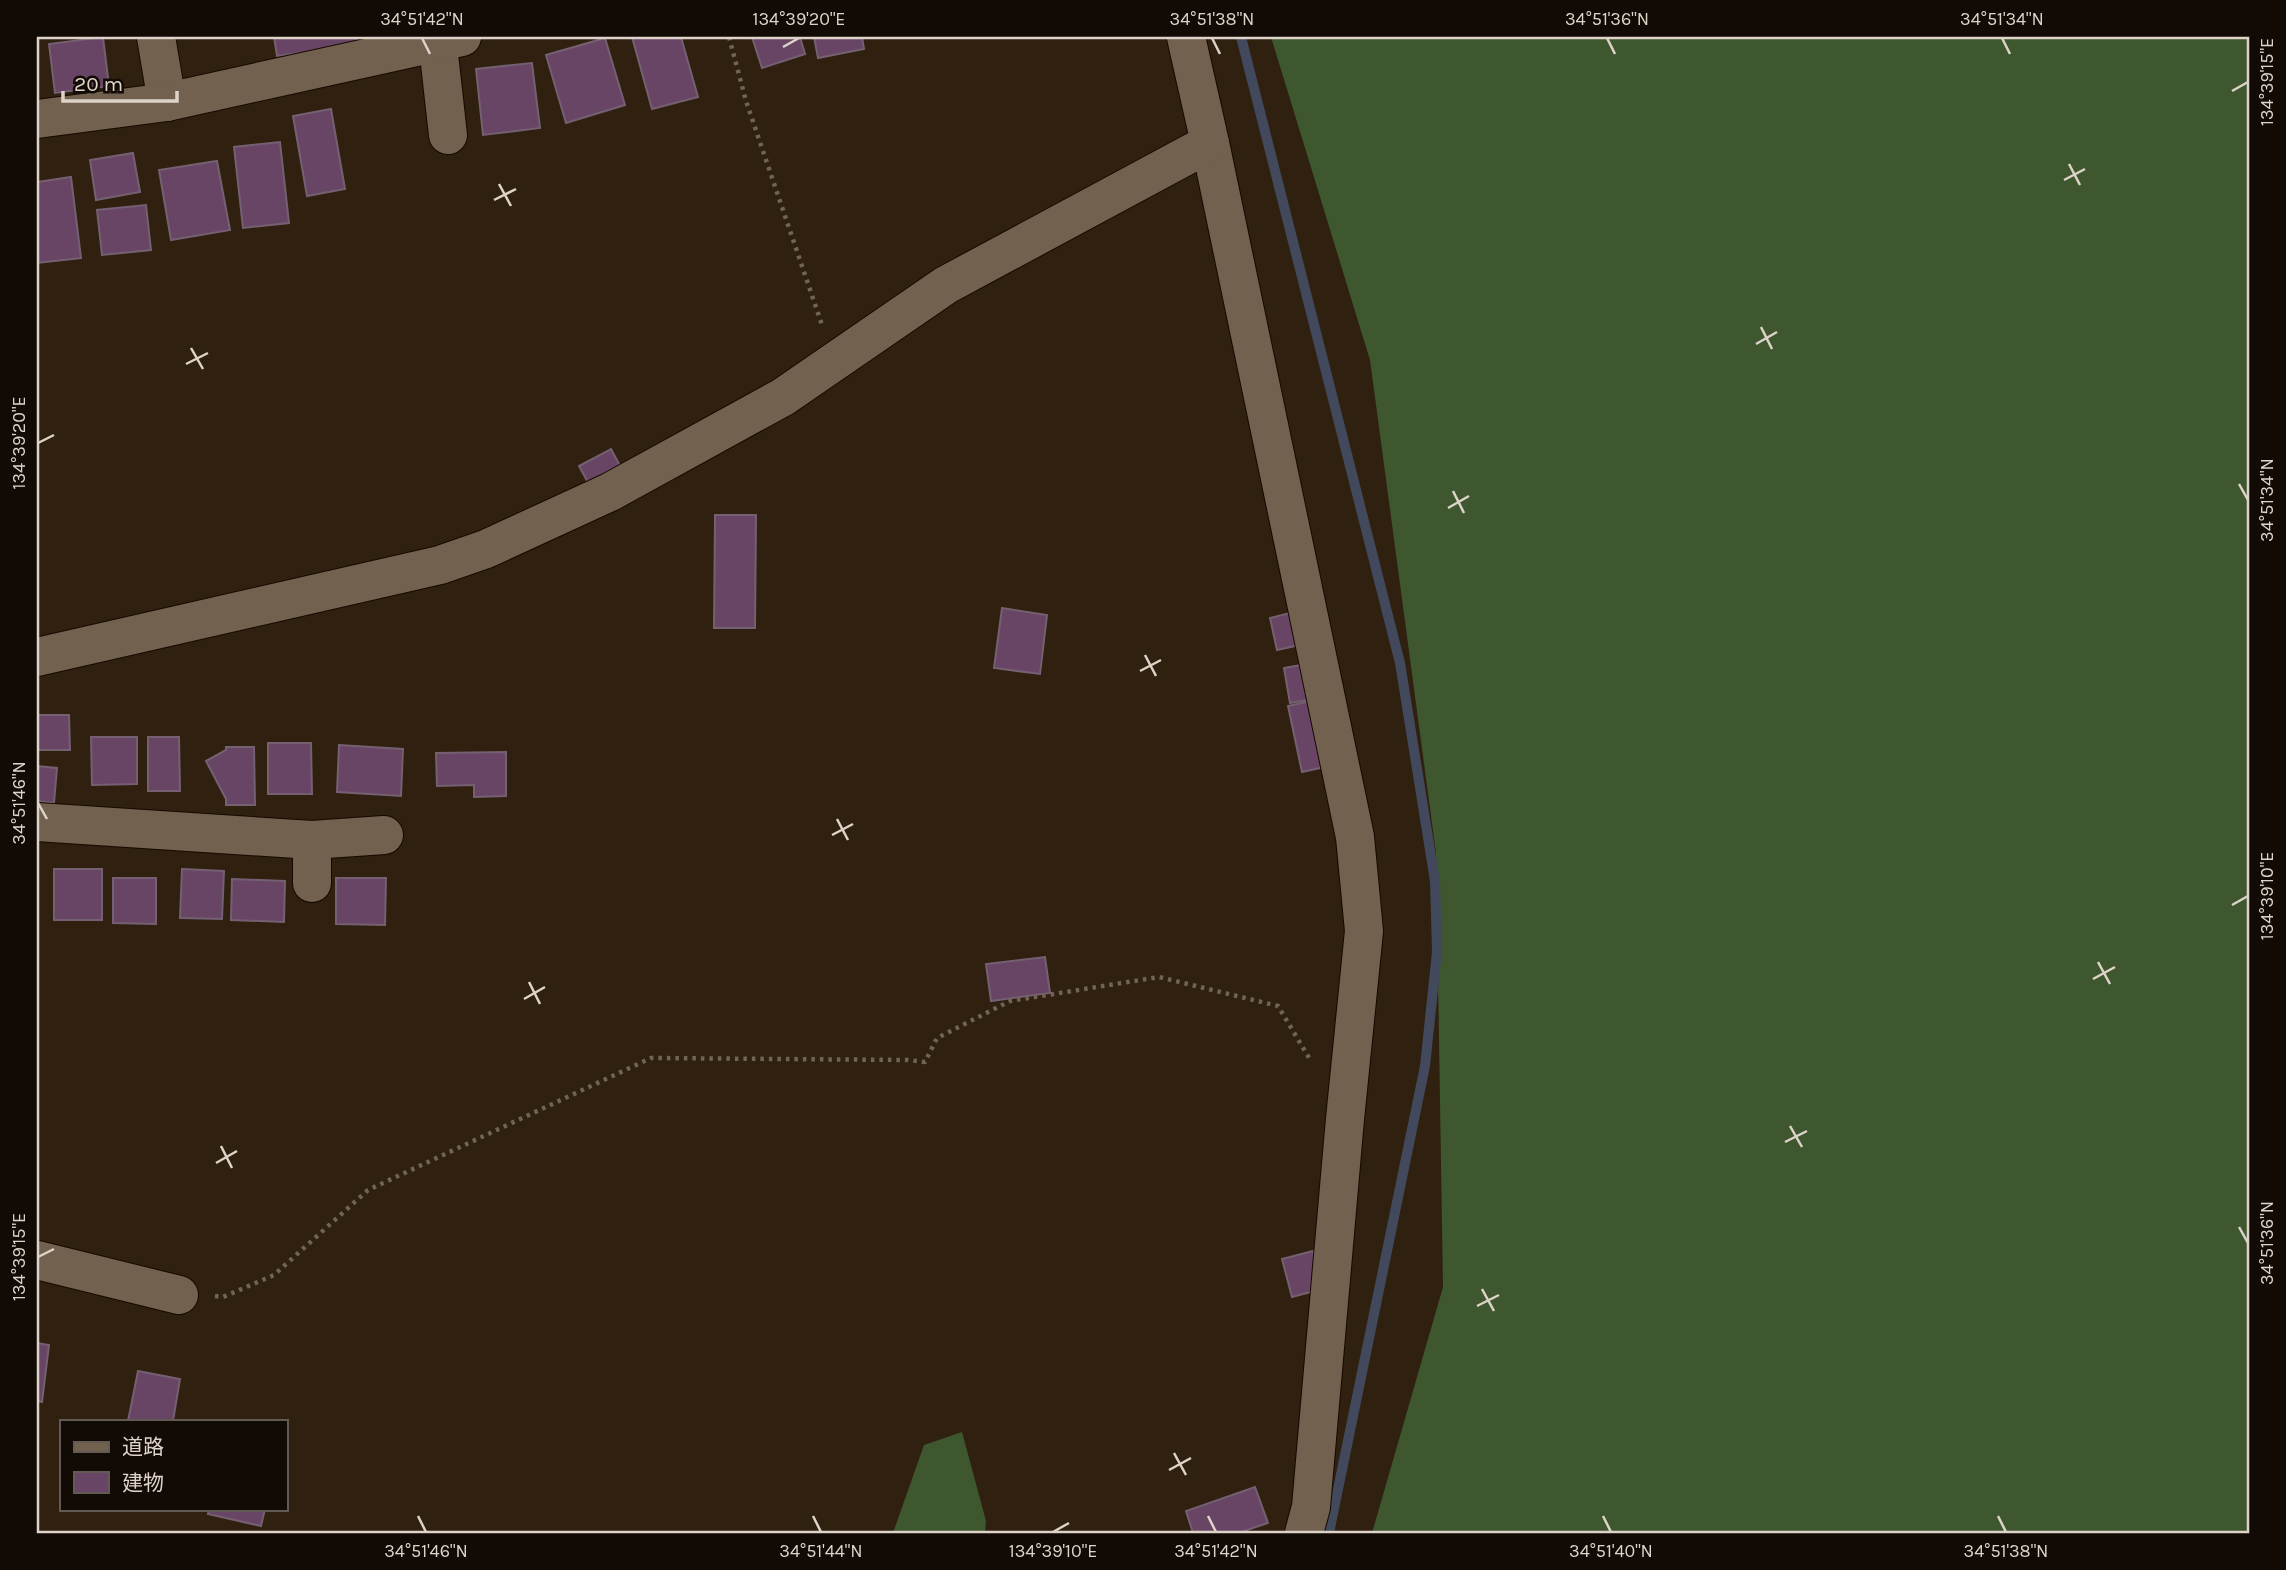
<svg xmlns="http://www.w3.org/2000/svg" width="2286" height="1570" font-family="Karla,'Noto Sans JP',sans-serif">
<rect width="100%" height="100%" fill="#2f2010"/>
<g fill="#3f572e">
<polygon points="1271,37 2249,37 2249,1533 1372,1533 1443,1287 1436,853 1370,360"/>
<polygon points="962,1432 986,1521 985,1533 893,1533 924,1445"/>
</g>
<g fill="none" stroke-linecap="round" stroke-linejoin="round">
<polyline stroke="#42495c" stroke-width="10" points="1241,37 1400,663 1435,881 1437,952 1425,1066 1329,1533"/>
</g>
<g fill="#694565" stroke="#746071" stroke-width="2">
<polygon points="103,37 109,86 55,93 49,44"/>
<polygon points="274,37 356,37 358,46 277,56"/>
<polygon points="632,37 681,37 698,97 652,109"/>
<polygon points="752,37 800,37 805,54 762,68"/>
<polygon points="814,37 862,37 864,49 818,58"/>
<polygon points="605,38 625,105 566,123 546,55"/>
<polygon points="532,63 540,128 483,135 476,69"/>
<polygon points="331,109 345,189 307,196 293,116"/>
<polygon points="280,142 289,223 243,228 234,147"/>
<polygon points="133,153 140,192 96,200 90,160"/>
<polygon points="217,161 230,230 171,240 159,170"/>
<polygon points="71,177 81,258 37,263 37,182"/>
<polygon points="146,205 151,250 102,255 97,210"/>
<polygon points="611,449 626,477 594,494 579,466"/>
<polygon points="715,515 756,515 755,628 714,628"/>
<polygon points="1002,608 1047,615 1040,674 994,668"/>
<polygon points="1302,610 1309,643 1277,650 1270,618"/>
<polygon points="1312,663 1319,698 1290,703 1284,668"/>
<polygon points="1320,699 1334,765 1302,772 1288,706"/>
<polygon points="37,715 69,715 70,750 37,750"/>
<polygon points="91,737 137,737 137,784 92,785"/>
<polygon points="148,737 179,737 180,791 148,791"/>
<polygon points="268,743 311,743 312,794 268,794"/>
<polygon points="339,745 403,749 401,796 337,792"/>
<polygon points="226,747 254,747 255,805 226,805 226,799 206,761 226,750"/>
<polygon points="506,752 506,796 474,797 474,785 437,786 436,753"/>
<polygon points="37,766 57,768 54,803 37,801"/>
<rect x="54" y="869" width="48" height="51"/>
<polygon points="182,869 224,871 222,919 180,918"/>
<polygon points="113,878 156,878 156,924 113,923"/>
<polygon points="336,878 386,878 385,925 336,924"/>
<polygon points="232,879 285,881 284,922 231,920"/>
<polygon points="1045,957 1050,993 991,1001 986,964"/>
<polygon points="1313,1251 1322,1289 1292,1297 1282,1259"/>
<polygon points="37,1343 49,1345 42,1402 37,1401"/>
<polygon points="138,1371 180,1379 173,1421 128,1421"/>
<polygon points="1255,1487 1268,1523 1238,1533 1193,1533 1186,1511"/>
<polygon points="209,1509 265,1509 261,1526 208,1514"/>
</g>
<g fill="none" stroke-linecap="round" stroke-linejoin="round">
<g stroke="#160900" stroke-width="40">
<g id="street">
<polyline points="156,37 167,102"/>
<polyline points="437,37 448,135"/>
<polyline points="1186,37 1210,143 1355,837 1364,931 1345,1119 1311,1507 1304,1533"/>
<polyline points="37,119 167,102 462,37"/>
<polyline points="37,657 440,565 486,549 610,492 783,397 946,285 1210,143"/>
<polyline points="37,822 312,840 384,835"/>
<polyline points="312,883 312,840"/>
<polyline points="37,1260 179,1295"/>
</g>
</g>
<g stroke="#716456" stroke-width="4.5" stroke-dasharray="3.5 5" stroke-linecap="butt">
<polyline points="729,37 746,101 822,325"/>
<polyline points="215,1296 223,1297 274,1275 368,1190 651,1058 908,1060 925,1062 937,1038 1010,1001 1159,977 1278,1006 1311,1061"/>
</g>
<use href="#street" stroke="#71614e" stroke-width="38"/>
</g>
<path fill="none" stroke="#ddd3c9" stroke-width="2.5" d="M422,38L430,54M1212,38L1220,54M1607,38L1615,54M2002,38L2010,54M783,47L799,38M2232,91L2248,82M2069,164L2080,185M2064,180L2085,169M499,184L511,206M494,200L516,189M1761,327L1772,349M1756,344L1777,332M191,348L203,369M186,364L208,353M38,443L54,435M2239,484L2248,500M1453,491L1464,513M1448,508L1469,496M1145,655L1156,676M1140,671L1161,660M38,803L47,819M837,819L848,840M832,835L853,824M2232,905L2248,896M2098,962L2110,984M2093,979L2115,967M529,982L540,1004M524,999L545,987M1790,1126L1802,1147M1785,1142L1807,1131M221,1146L232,1168M216,1163L237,1151M2239,1227L2248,1243M38,1257L54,1249M1482,1289L1494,1311M1477,1306L1499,1295M1174,1453L1186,1475M1169,1470L1191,1458M418,1516L426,1532M813,1516L821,1532M1208,1516L1216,1532M1603,1516L1611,1532M1998,1516L2006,1532M1053,1532L1069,1523"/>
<rect width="2286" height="1570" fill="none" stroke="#120b05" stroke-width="77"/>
<rect x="60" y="1420" width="228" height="91" fill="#120b05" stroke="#635b53" stroke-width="2"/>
<rect x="74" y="1442" width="35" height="10" fill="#71614e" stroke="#635b53" stroke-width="2"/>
<text x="122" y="1454" font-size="21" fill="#ddd3c9">道路</text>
<rect x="74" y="1472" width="35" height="21" fill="#694565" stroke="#635b53" stroke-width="2"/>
<text x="122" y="1490" font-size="21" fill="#ddd3c9">建物</text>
<path d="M63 91v10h114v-10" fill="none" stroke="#ddd3c9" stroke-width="3.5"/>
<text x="74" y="91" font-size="21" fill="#ddd3c9" stroke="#120b05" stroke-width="5" paint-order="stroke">20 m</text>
<rect x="38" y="38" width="2210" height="1494" fill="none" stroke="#ddd3c9" stroke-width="2.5"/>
<g font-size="18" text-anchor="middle" fill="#ddd3c9">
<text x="422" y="25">34°51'42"N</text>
<text x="799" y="25">134°39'20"E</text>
<text x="1212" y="25">34°51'38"N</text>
<text x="1607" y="25">34°51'36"N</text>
<text x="2002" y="25">34°51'34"N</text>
<text transform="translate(2267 82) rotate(-90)" y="6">134°39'15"E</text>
<text transform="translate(19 443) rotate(-90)" y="6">134°39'20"E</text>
<text transform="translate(2267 500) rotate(-90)" y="6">34°51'34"N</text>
<text transform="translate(19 803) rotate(-90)" y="6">34°51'46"N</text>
<text transform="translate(2267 896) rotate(-90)" y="6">134°39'10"E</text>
<text transform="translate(2267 1243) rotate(-90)" y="6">34°51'36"N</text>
<text transform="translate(19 1257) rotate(-90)" y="6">134°39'15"E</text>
<text x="426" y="1557">34°51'46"N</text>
<text x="821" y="1557">34°51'44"N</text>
<text x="1053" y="1557">134°39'10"E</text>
<text x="1216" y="1557">34°51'42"N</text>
<text x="1611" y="1557">34°51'40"N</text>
<text x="2006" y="1557">34°51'38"N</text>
</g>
</svg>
